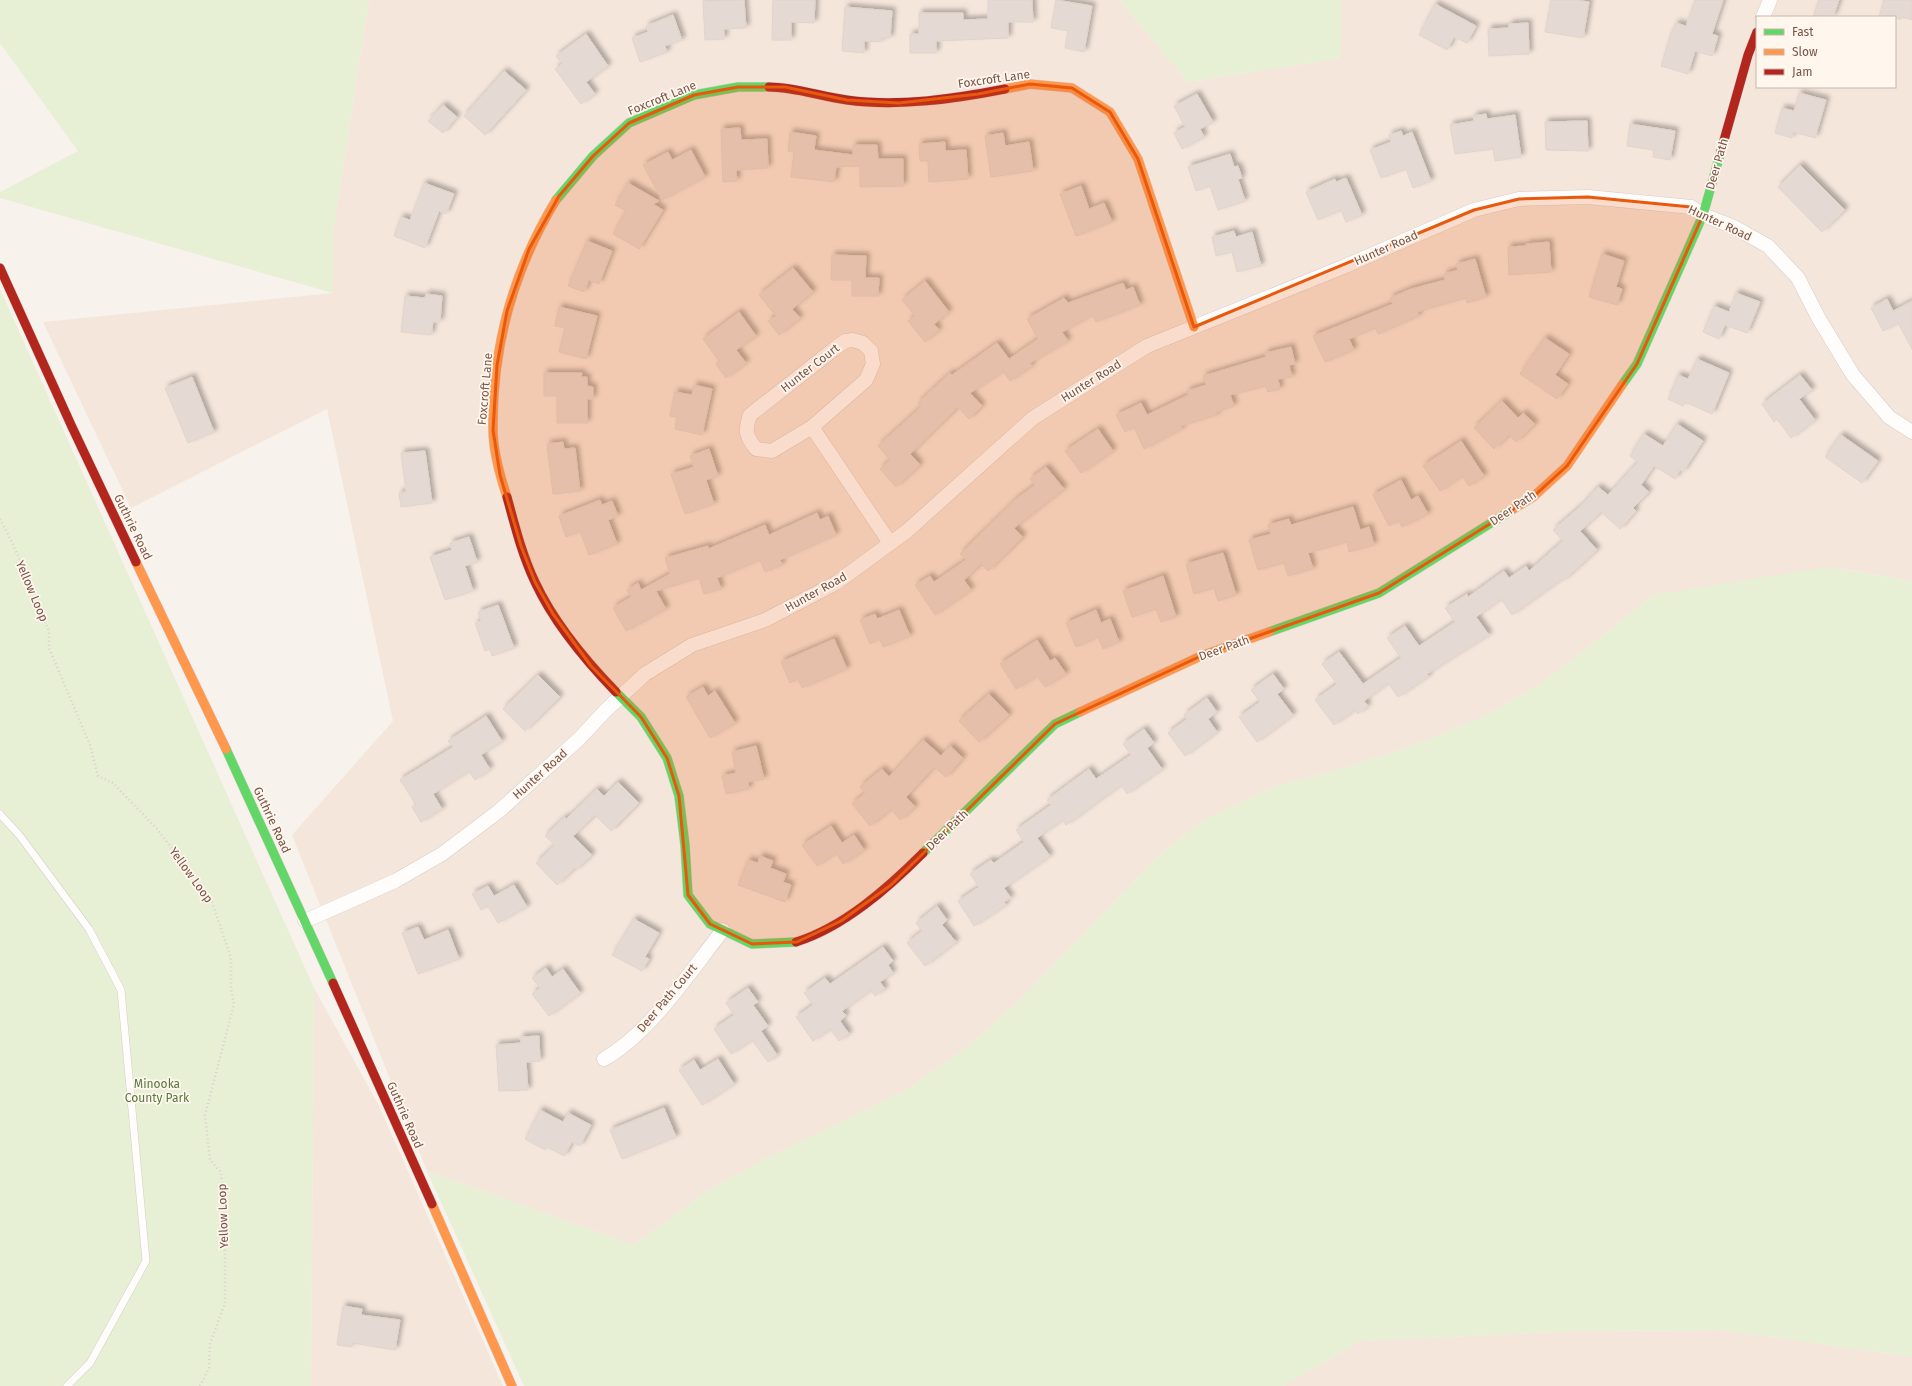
<svg xmlns="http://www.w3.org/2000/svg" width="1912" height="1386" font-family="'Fira Sans',sans-serif">
<defs>
<filter id="shadow"><feDropShadow dx="3.5" dy="-3.5" stdDeviation="2" flood-color="#0004"/></filter>
</defs>
<rect width="100%" height="100%" fill="#f8f2ec"/>
<g fill="#f4e6db" fill-rule="evenodd">
<path d="M369,0H1119L1188,82L1341,58V0H1912V581L1841,569L1654,595L1542,683L1485,716L1421,743L1355,765L1276,786L1207,818L1160,854L1016,1004L964,1049L906,1090L763,1160L711,1189L633,1245L427,1171L292,835L393,721L327,409L131,508L43,322L333,293V232ZM1757,17H1895V87H1757Z"/>
<polygon points="314,988 379,1106 503,1386 311,1386"/>
<polygon points="1723,1330 1912,1357 1912,1386 1283,1386 1360,1341 1578,1331"/>
</g>
<g fill="#e7efd5">
<polygon points="0,0 369,0 333,232 333,293 0,198 0,192 78,151 0,43"/>
<polygon points="1119,0 1341,0 1341,58 1188,82"/>
<polygon points="0,289 314,988 311,1386 0,1386"/>
<polygon points="1827,567 1912,581 1912,1357 1723,1330 1578,1331 1360,1341 1283,1386 524,1386 427,1171 633,1245 711,1189 763,1160 906,1090 964,1049 1016,1004 1160,854 1207,818 1276,786 1355,765 1421,743 1485,716 1542,683 1654,595"/>
</g>
<g fill="#e5d9d3" stroke="#e1d4cd" filter="url(#shadow)">
<polygon points="744,0 746,28 724,29 724,39 705,40 703,1"/>
<polygon points="773,0 815,0 814,23 791,22 791,40 772,40"/>
<polygon points="988,0 1032,0 1033,22 1008,22 1008,38 936,41 936,53 910,53 910,34 919,34 919,13 963,13 963,20 988,19"/>
<polygon points="1056,0 1092,6 1084,52 1065,48 1068,31 1051,28"/>
<polygon points="1551,0 1575,0 1589,2 1583,38 1545,32"/>
<polygon points="1695,0 1723,0 1712,34 1718,36 1712,56 1695,51 1688,74 1661,66 1671,33 1672,33 1676,23 1686,26"/>
<polygon points="1819,0 1839,0 1833,17 1813,17"/>
<polygon points="1884,0 1912,0 1912,20 1902,17 1900,20 1895,17 1879,17"/>
<polygon points="1435,4 1476,26 1467,43 1454,37 1447,50 1419,35"/>
<polygon points="845,7 892,11 890,38 881,38 881,42 864,41 864,53 842,51"/>
<polygon points="673,15 682,40 665,46 667,52 640,62 632,38 648,32 646,26"/>
<polygon points="1528,23 1529,54 1489,56 1488,29 1509,28 1509,24"/>
<polygon points="586,34 608,66 586,82 595,94 581,104 555,69 562,64 556,56"/>
<polygon points="504,71 526,90 485,135 464,116"/>
<polygon points="1799,93 1826,100 1815,138 1793,132 1792,138 1775,133 1782,108 1794,111"/>
<polygon points="1197,94 1213,122 1200,129 1204,137 1182,149 1174,133 1185,127 1174,106"/>
<polygon points="443,105 457,117 443,133 428,121"/>
<polygon points="1486,114 1487,119 1515,115 1521,157 1495,161 1493,149 1455,154 1450,125 1474,121 1473,116"/>
<polygon points="1587,121 1588,151 1546,150 1545,122"/>
<polygon points="1630,124 1675,131 1670,160 1653,157 1654,150 1627,146"/>
<polygon points="740,128 741,140 767,139 768,168 736,170 737,181 723,182 721,129"/>
<polygon points="1401,131 1403,136 1412,132 1431,181 1413,188 1406,169 1381,178 1370,150 1391,142 1389,135"/>
<polygon points="790,132 816,136 814,150 853,155 853,145 877,145 878,159 903,159 903,186 860,187 860,166 836,167 834,182 791,177 794,152 788,151"/>
<polygon points="1003,133 1005,146 1029,142 1033,171 991,177 985,136"/>
<polygon points="945,142 945,151 966,150 968,179 929,182 928,161 920,161 919,144"/>
<polygon points="691,150 705,177 662,200 643,165 668,152 672,160"/>
<polygon points="1230,154 1234,167 1238,166 1242,178 1238,179 1245,201 1218,210 1210,186 1196,191 1188,167"/>
<polygon points="1800,165 1845,210 1822,232 1778,187"/>
<polygon points="1346,178 1362,215 1346,222 1341,210 1318,220 1306,192 1335,179 1336,182"/>
<polygon points="424,183 454,194 446,214 439,211 425,248 394,236 401,217 410,220"/>
<polygon points="628,183 659,201 653,204 663,210 639,249 613,234 626,211 615,205"/>
<polygon points="1081,186 1089,209 1104,203 1112,222 1076,236 1060,194"/>
<polygon points="1234,231 1236,237 1252,232 1261,266 1237,272 1232,252 1216,256 1212,237"/>
<polygon points="587,241 612,251 599,284 589,280 584,292 568,286"/>
<polygon points="1549,242 1551,272 1509,275 1508,247 1526,246 1526,244"/>
<polygon points="1602,254 1624,261 1616,287 1622,289 1617,305 1589,297"/>
<polygon points="832,255 866,256 865,278 879,278 878,296 852,296 852,280 831,280"/>
<polygon points="1475,259 1486,297 1467,303 1466,298 1417,312 1419,316 1378,334 1375,328 1349,339 1354,350 1325,362 1313,336 1393,304 1390,298 1411,289 1445,280 1444,274 1458,270 1456,264"/>
<polygon points="793,268 813,292 792,309 800,318 779,335 768,321 776,316 759,295"/>
<polygon points="925,281 949,312 934,324 939,330 925,342 908,321 915,316 902,300"/>
<polygon points="1123,283 1126,290 1133,287 1140,305 1096,322 1093,315 1062,332 1068,341 1030,363 1032,366 1010,381 1003,371 970,393 982,406 969,419 958,407 910,454 920,465 896,487 880,469 890,460 878,446 921,407 918,403 950,373 952,375 997,343 1009,359 1038,339 1027,319 1064,298 1068,303"/>
<polygon points="1736,293 1760,302 1747,333 1725,325 1719,339 1703,332 1714,306 1729,312"/>
<polygon points="426,294 442,296 440,322 433,322 431,335 401,332 405,296 425,298"/>
<polygon points="1887,299 1893,311 1912,301 1912,349 1898,323 1883,331 1871,308"/>
<polygon points="559,307 597,316 586,359 559,352 565,328 555,326"/>
<polygon points="739,312 756,336 736,350 746,363 726,378 716,364 719,361 703,339"/>
<polygon points="1545,338 1569,354 1555,375 1568,384 1557,399 1520,374"/>
<polygon points="1291,347 1295,364 1289,365 1292,377 1278,379 1280,389 1268,392 1266,386 1230,395 1234,406 1216,412 1217,415 1181,426 1182,429 1144,449 1134,427 1125,432 1116,415 1141,403 1147,415 1188,395 1187,391 1206,385 1203,376 1266,357 1265,353"/>
<polygon points="1697,359 1729,373 1712,414 1685,402 1683,406 1668,399 1678,375 1688,379"/>
<polygon points="544,373 582,373 581,377 587,377 587,386 593,387 593,399 587,399 587,423 557,423 557,396 544,396"/>
<polygon points="1800,375 1812,390 1799,399 1815,420 1791,438 1777,419 1774,422 1762,404"/>
<polygon points="192,377 214,432 188,443 165,388"/>
<polygon points="694,385 712,389 702,435 675,429 677,417 670,416 675,392 692,395"/>
<polygon points="1502,401 1518,418 1523,413 1535,424 1516,442 1509,435 1494,449 1474,428"/>
<polygon points="1677,424 1703,441 1683,472 1680,470 1675,479 1654,466 1641,485 1649,492 1633,508 1636,511 1620,529 1601,512 1580,531 1597,550 1563,581 1562,579 1512,615 1501,599 1476,617 1489,635 1427,674 1429,676 1398,697 1388,683 1364,701 1368,706 1358,714 1355,710 1334,725 1315,700 1337,684 1322,664 1339,652 1363,684 1401,658 1387,638 1405,626 1419,646 1455,622 1445,608 1467,594 1468,597 1504,571 1509,578 1526,566 1529,571 1563,541 1553,530 1581,506 1598,487 1608,495 1638,462 1630,456 1644,434 1663,446"/>
<polygon points="1098,429 1113,451 1081,473 1065,451"/>
<polygon points="1841,435 1878,461 1862,483 1825,457"/>
<polygon points="1461,441 1484,476 1469,486 1462,476 1440,491 1423,466"/>
<polygon points="563,442 564,449 575,448 580,491 553,494 547,444"/>
<polygon points="709,449 718,476 706,480 714,504 685,514 671,474 694,467 690,456"/>
<polygon points="425,451 432,503 401,507 399,493 406,492 401,453"/>
<polygon points="1046,467 1064,489 1014,528 1023,537 988,571 981,564 964,580 971,590 935,615 915,585 930,576 934,582 966,560 960,554 1016,499 1035,485 1030,479"/>
<polygon points="1401,480 1411,500 1418,496 1428,514 1402,527 1398,520 1389,526 1373,495"/>
<polygon points="600,500 602,505 612,501 618,516 608,520 617,544 589,555 580,531 566,537 559,516"/>
<polygon points="1353,507 1360,530 1369,527 1374,545 1349,552 1347,542 1308,553 1313,569 1288,576 1284,563 1258,570 1249,540 1271,534 1268,525 1289,519 1291,525"/>
<polygon points="817,513 820,520 828,516 836,535 780,560 782,565 765,572 760,560 717,578 721,589 704,594 699,578 656,591 666,609 626,631 613,608 631,597 627,590 638,583 641,590 670,574 665,558 708,546 708,549 765,525 769,535"/>
<polygon points="469,537 477,562 465,566 473,591 445,600 430,557 452,550 450,543"/>
<polygon points="1223,553 1236,595 1218,601 1214,588 1194,594 1186,564"/>
<polygon points="1163,576 1176,617 1161,622 1156,609 1132,617 1123,591"/>
<polygon points="498,605 514,648 492,656 490,649 485,651 475,623 481,621 478,612"/>
<polygon points="899,610 910,636 883,647 880,639 870,644 860,620 875,614 877,619"/>
<polygon points="1096,610 1101,623 1110,619 1119,642 1103,649 1098,637 1076,647 1066,623"/>
<polygon points="834,639 847,669 802,688 798,679 790,683 781,662"/>
<polygon points="1037,640 1050,661 1055,658 1066,674 1045,687 1037,676 1016,689 1000,664"/>
<polygon points="1273,674 1284,689 1277,694 1293,715 1257,742 1239,717 1260,702 1251,690"/>
<polygon points="538,675 560,697 525,731 503,709"/>
<polygon points="703,687 708,696 715,691 735,723 710,738 686,697"/>
<polygon points="989,694 1009,715 979,742 959,721"/>
<polygon points="1207,698 1217,712 1208,719 1217,732 1185,756 1168,733 1187,719 1184,715"/>
<polygon points="486,716 502,741 481,755 490,769 475,780 469,771 433,794 442,809 421,822 412,807 416,805 400,780 453,747 448,741"/>
<polygon points="1144,729 1154,743 1147,748 1162,769 1127,794 1121,785 1066,825 1062,820 1037,838 1050,856 1004,888 1011,898 1004,902 1006,905 974,926 958,901 979,887 970,874 991,860 994,863 1024,842 1016,830 1051,805 1047,800 1089,769 1096,779 1131,755 1123,744"/>
<polygon points="923,740 941,756 950,746 963,758 946,777 934,767 906,797 915,807 900,820 891,809 870,826 852,804 865,793 860,787 882,769 889,777"/>
<polygon points="756,746 764,779 748,782 749,789 726,794 722,776 736,773 732,752"/>
<polygon points="618,782 639,803 611,831 595,815 573,836 592,855 576,870 575,868 557,885 536,863 555,845 545,836 565,817 566,819 597,789 604,796"/>
<polygon points="831,826 842,843 854,835 864,850 843,864 836,853 817,866 802,845"/>
<polygon points="760,856 773,861 770,868 786,874 783,882 791,885 785,902 738,885 748,860 758,863"/>
<polygon points="514,885 527,907 498,923 488,906 481,910 472,894 488,886 494,896"/>
<polygon points="937,906 947,920 942,925 956,942 925,966 907,943 922,931 916,923"/>
<polygon points="634,919 659,933 645,957 649,959 642,971 612,955"/>
<polygon points="418,927 424,940 448,930 459,959 418,974 402,933"/>
<polygon points="883,947 893,961 888,965 893,973 880,982 885,989 875,996 871,990 842,1011 846,1016 840,1021 849,1034 839,1041 830,1029 813,1041 796,1017 813,1005 804,993 825,978 830,984"/>
<polygon points="546,968 552,977 563,969 580,993 549,1016 532,994 540,988 532,978"/>
<polygon points="748,988 758,1002 753,1005 768,1026 761,1031 777,1055 768,1062 752,1040 731,1054 714,1029 734,1015 726,1003"/>
<polygon points="539,1036 540,1061 526,1062 528,1090 499,1091 496,1045 521,1043 520,1037"/>
<polygon points="718,1059 734,1084 702,1105 679,1070 694,1060 700,1070"/>
<polygon points="664,1108 676,1137 622,1159 610,1130"/>
<polygon points="540,1110 563,1122 568,1113 591,1125 580,1146 572,1142 564,1156 547,1147 545,1150 525,1139"/>
<polygon points="343,1306 362,1309 361,1315 400,1320 395,1350 352,1343 352,1347 337,1345"/>
</g>
<g fill="none" stroke-linecap="round" stroke-linejoin="round">
<g stroke="#d7cdc8" stroke-width="8">
<polyline id="lane" points="0,814 20,836 89,929 121,990 146,1261 90,1363 67,1386"/>
</g>
<g stroke="#d7cdc8" stroke-width="15">
<g id="street">
<polyline points="1763,17 1770,0"/>
<path d="M853,340L863,343L871,351L873,364L866,380L812,427L772,451L756,449C745,435 745,430 750,415L834,349L845,341Z"/>
<polyline points="812,427 890,543"/>
<polyline points="305,921 395,881 442,854 499,811 579,739 605,711 645,674 692,645 765,620 836,583 907,531 1033,418 1147,346 1348,265 1474,210 1519,199 1588,197 1691,207 1703,215 1734,227 1768,246 1798,278 1819,319 1853,375 1889,417 1912,432"/>
<path d="M604,1059C651,1032 689,973 723,930"/>
</g>
</g>
<g stroke="#d8cdc7" stroke-width="10">
<g id="fast">
<polyline points="556,200 593,156 629,123 694,95 738,87 769,87"/>
<polyline points="1622,385 1637,364 1703,215 1721,151"/>
<polyline points="1269,632 1379,593 1507,513"/>
<polyline points="616,692 641,717 667,758 679,796 685,845 688,895 710,924 752,944 796,942"/>
<polyline points="226,749 333,983"/>
<polyline points="923,853 1055,724 1080,712"/>
</g>
</g>
<g stroke="#d8cdc7" stroke-width="10">
<g id="slow">
<polyline points="1005,89 1030,84 1072,88 1110,112 1138,159 1194,327"/>
<path d="M507,497C500,476 493,452 493,429C492,347 514,269 556,200"/>
<polyline points="1507,513 1533,497 1567,466 1622,385"/>
<polyline points="136,562 226,749"/>
<polyline points="1080,712 1201,656 1269,632"/>
<polyline points="432,1204 512,1386"/>
</g>
</g>
<g stroke="#d8cdc7" stroke-width="10">
<g id="jam">
<path d="M769,87C796,87 821,97 847,100C899,107 954,99 1005,89"/>
<polyline points="1721,151 1748,55 1757,32"/>
<polyline points="0,268 72,427 136,562"/>
<path d="M507,497C515,526 522,555 535,582C554,623 585,660 616,692"/>
<path d="M796,942C844,927 888,888 923,853"/>
<polyline points="333,983 432,1204"/>
</g>
</g>
<polyline stroke="#dbd1cd" stroke-width="2.5" stroke-dasharray="1 3" stroke-linecap="butt" points="0,519 13,544 49,631 49,648 90,745 98,776 113,783 157,829 212,902 231,958 231,989 234,1004 205,1115 210,1160 221,1172 225,1216 225,1303 210,1344 209,1368 200,1386"/>
<use href="#lane" stroke="#fefdfc" stroke-width="7"/>
<use href="#street" stroke="#fefdfc" stroke-width="14"/>
<use href="#fast" stroke="#63d668" stroke-width="9"/>
<use href="#slow" stroke="#ff974d" stroke-width="9"/>
<use href="#jam" stroke="#b3261e" stroke-width="9"/>
</g>
<path fill="#e8590c" fill-opacity="0.2" stroke="#e8590c" stroke-width="3" stroke-linejoin="round" d="M1030,84L1072,88L1110,112L1138,159L1194,327L1474,210L1519,199L1588,197L1691,207L1703,215L1637,364L1567,466L1533,497L1379,593L1201,656L1055,724L891,885L841,921L797,942L752,944L710,924L688,895L679,796L667,758L641,717L591,666L553,614L535,582L521,546L500,475L493,430L497,365L507,311L529,249L559,196L593,156L629,123L694,95L738,87H785L847,100L899,103L978,94Z"/>
<g text-anchor="middle" stroke-width="3.5" stroke-linejoin="round" paint-order="stroke">
<g font-size="12" fill="#795448" stroke="#fff6ed">
<text transform="translate(994 79) rotate(-8)" y="4">Foxcroft Lane</text>
<text transform="translate(662 98) rotate(-22)" y="4">Foxcroft Lane</text>
<text transform="translate(1717 164) rotate(-74)" y="4">Deer Path</text>
<text transform="translate(1720 223) rotate(25)" y="4">Hunter Road</text>
<text transform="translate(1386 248) rotate(-24)" y="4">Hunter Road</text>
<text transform="translate(810 368) rotate(-38)" y="4">Hunter Court</text>
<text transform="translate(1091 381) rotate(-32)" y="4">Hunter Road</text>
<text transform="translate(485 389) rotate(-85)" y="4">Foxcroft Lane</text>
<text transform="translate(1513 508) rotate(-34)" y="4">Deer Path</text>
<text transform="translate(133 527) rotate(64)" y="4">Guthrie Road</text>
<text transform="translate(32 591) rotate(67)" y="4">Yellow Loop</text>
<text transform="translate(816 592) rotate(-29)" y="4">Hunter Road</text>
<text transform="translate(1224 648) rotate(-20)" y="4">Deer Path</text>
<text transform="translate(540 774) rotate(-42)" y="4">Hunter Road</text>
<text transform="translate(272 820) rotate(65)" y="4">Guthrie Road</text>
<text transform="translate(947 830) rotate(-44)" y="4">Deer Path</text>
<text transform="translate(191 875) rotate(54)" y="4">Yellow Loop</text>
<text transform="translate(667 998) rotate(-50)" y="4">Deer Path Court</text>
<text transform="translate(405 1115) rotate(66)" y="4">Guthrie Road</text>
<text transform="translate(223 1216) rotate(-92)" y="4">Yellow Loop</text>
</g>
<g font-size="12" fill="#567a3c" stroke="#fff6ed">
<text x="157" y="1088">Minooka<tspan x="157" dy="14">County Park</tspan></text>
</g>
</g>
<rect x="1756" y="16" width="140" height="72" fill="#fff6ed" stroke="#c9b5ab"/>
<rect x="1764" y="29" width="20" height="6" fill="#63d668" stroke="#c9b5ab"/>
<text x="1792" y="36" font-size="12" fill="#795448">Fast</text>
<rect x="1764" y="49" width="20" height="6" fill="#ff974d" stroke="#c9b5ab"/>
<text x="1792" y="56" font-size="12" fill="#795448">Slow</text>
<rect x="1764" y="69" width="20" height="6" fill="#b3261e" stroke="#c9b5ab"/>
<text x="1792" y="76" font-size="12" fill="#795448">Jam</text>
</svg>
